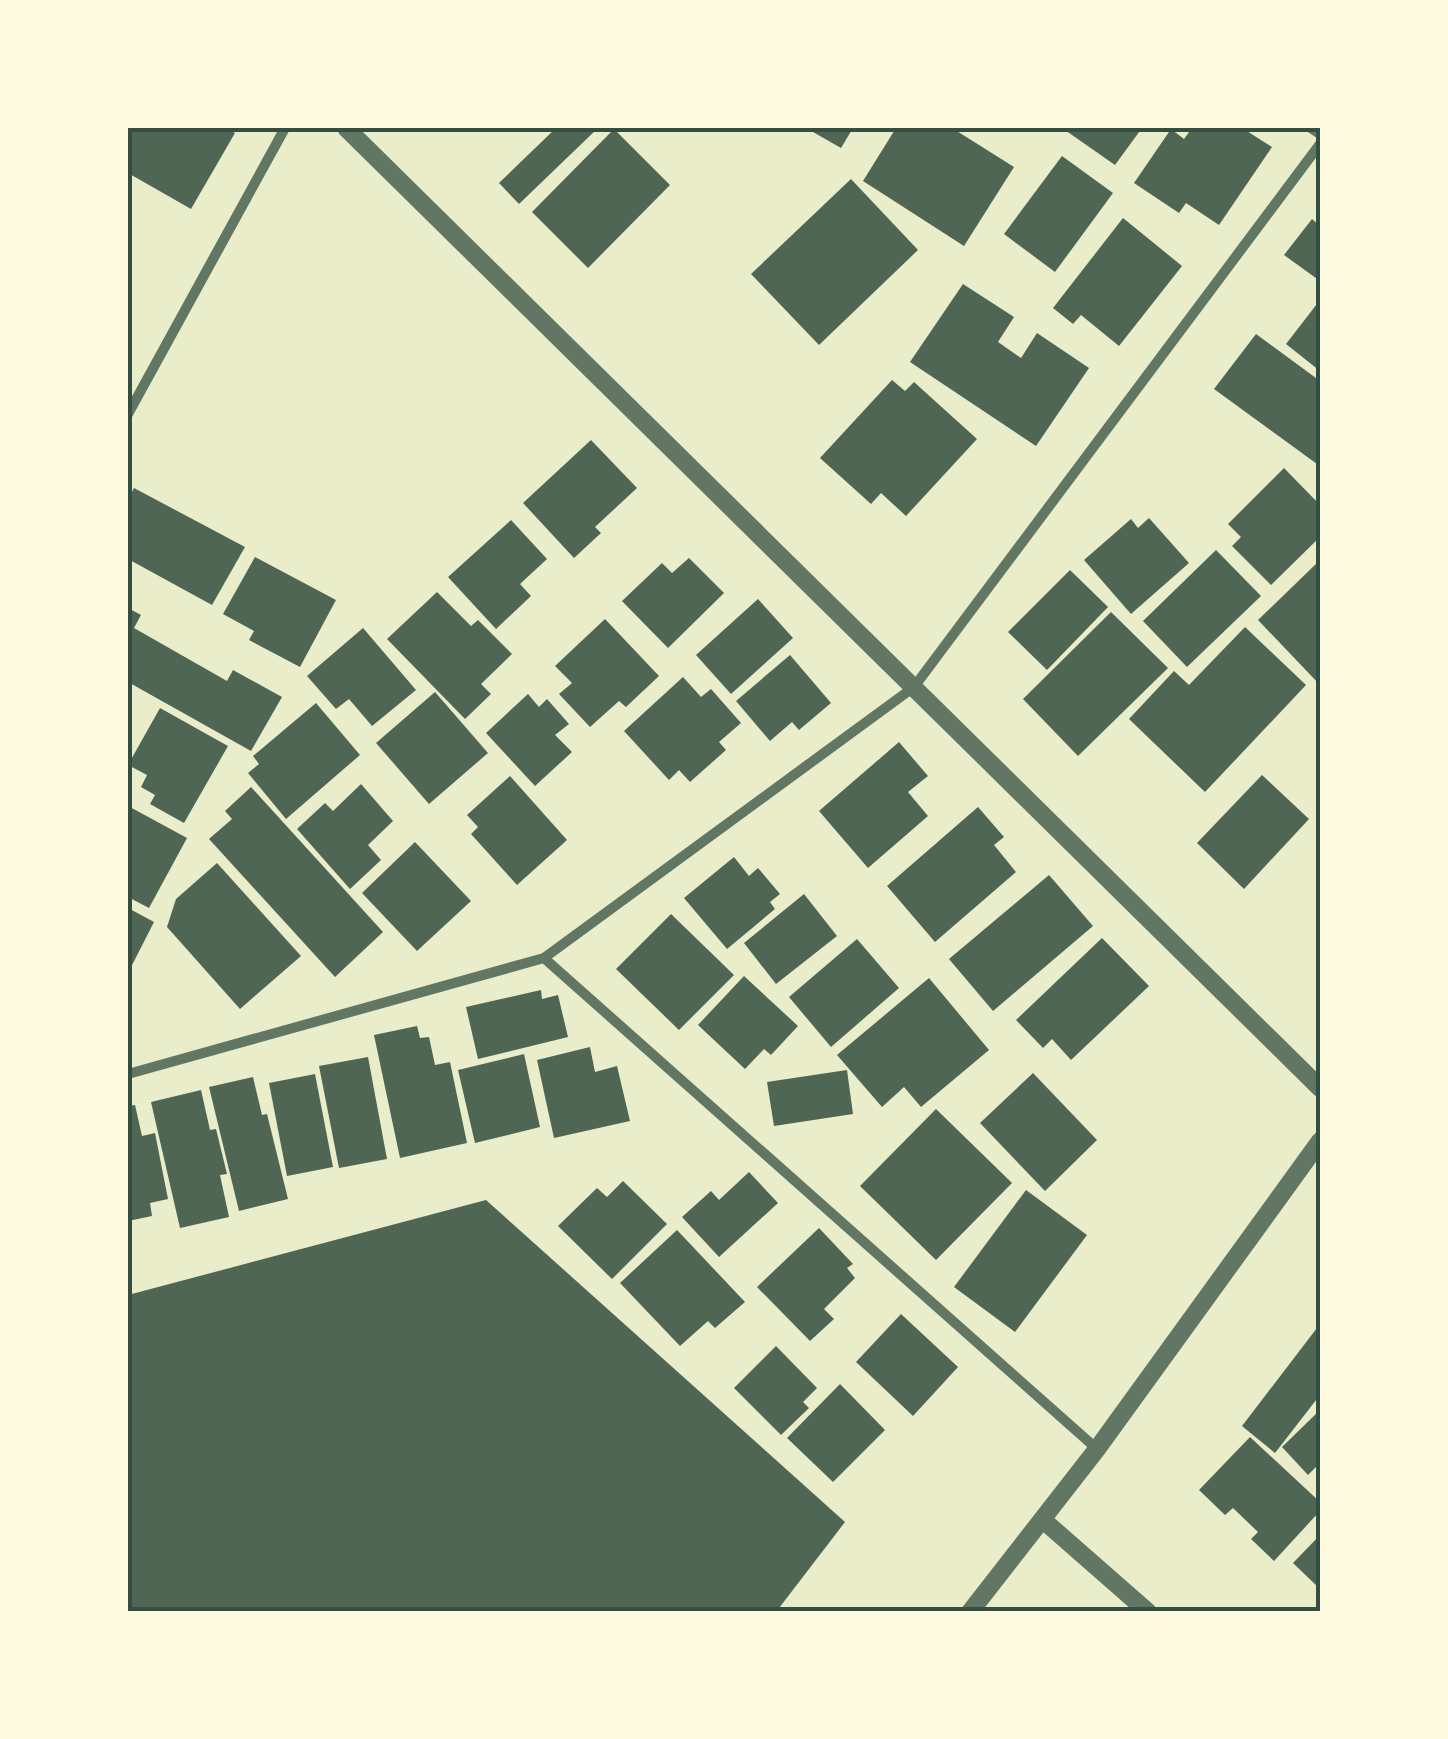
<svg xmlns="http://www.w3.org/2000/svg" width="1448" height="1739" font-family="Inter,sans-serif">
<rect width="100%" height="100%" fill="#e9edc9"/>
<g fill="#4f6655">
<polygon points="128,128 225,128 235,133 191,209 128,173"/>
<polygon points="556,128 598,128 519,204 499,183"/>
<polygon points="806,128 853,128 841,148"/>
<polygon points="896,128 952,128 1014,167 964,246 863,181"/>
<polygon points="1062,128 1142,128 1115,165"/>
<polygon points="1192,128 1242,128 1272,147 1219,225 1186,203 1179,213 1134,183 1171,129 1184,139"/>
<polygon points="614,129 670,185 588,268 532,212"/>
<polygon points="1062,156 1113,193 1055,272 1004,234"/>
<polygon points="851,179 918,250 819,345 751,274"/>
<polygon points="1123,218 1182,266 1119,346 1081,315 1073,324 1053,308"/>
<polygon points="1312,219 1320,226 1320,281 1284,255"/>
<polygon points="963,284 1014,317 998,342 1021,358 1037,333 1089,368 1036,446 910,362"/>
<polygon points="1320,300 1320,371 1286,344"/>
<polygon points="1256,334 1320,381 1320,459 1317,464 1214,389"/>
<polygon points="892,380 905,391 914,382 977,439 906,516 881,493 871,504 820,458"/>
<polygon points="591,440 637,488 595,527 601,533 574,558 523,503"/>
<polygon points="1284,468 1320,505 1320,537 1271,585 1232,546 1241,537 1228,524"/>
<polygon points="134,488 245,547 212,605 128,559 128,500"/>
<polygon points="1149,518 1189,563 1131,614 1084,560 1131,519 1138,528"/>
<polygon points="511,520 547,559 520,584 531,596 496,629 448,577"/>
<polygon points="1216,550 1261,596 1187,667 1143,621"/>
<polygon points="255,557 336,600 300,667 249,640 254,631 223,614"/>
<polygon points="689,558 724,593 668,648 622,601 662,563 672,573"/>
<polygon points="1320,560 1320,685 1258,620"/>
<polygon points="1070,570 1108,607 1047,670 1008,632"/>
<polygon points="437,592 471,626 478,620 512,654 481,684 491,694 465,719 387,639"/>
<polygon points="758,599 793,638 731,694 696,655"/>
<polygon points="128,608 141,615 134,628 227,681 233,670 282,697 251,751 128,682"/>
<polygon points="1111,612 1168,668 1078,756 1023,699"/>
<polygon points="605,619 659,676 626,707 619,701 590,727 559,694 572,683 555,666"/>
<polygon points="1245,627 1306,685 1205,792 1129,719 1174,671 1189,685"/>
<polygon points="363,628 416,690 372,726 349,699 336,709 307,676"/>
<polygon points="790,655 831,703 799,730 792,722 770,741 736,701"/>
<polygon points="683,677 701,697 711,689 741,723 719,742 726,750 690,782 679,770 669,780 624,731"/>
<polygon points="435,692 488,753 429,804 376,743"/>
<polygon points="528,694 539,707 547,699 569,724 555,735 572,752 535,786 486,733"/>
<polygon points="316,703 360,755 286,819 248,773 259,764 253,756"/>
<polygon points="160,708 228,746 184,823 150,804 155,795 141,787 147,775 128,765"/>
<polygon points="899,742 928,776 908,792 928,816 868,868 819,811"/>
<polygon points="1262,775 1309,819 1244,889 1197,843"/>
<polygon points="510,776 567,840 517,885 471,834 478,827 467,815"/>
<polygon points="361,784 393,821 368,845 381,860 350,889 297,829 325,803 333,811"/>
<polygon points="251,787 383,932 335,977 209,839 232,819 225,811"/>
<polygon points="128,806 187,838 149,908 128,897"/>
<polygon points="978,807 1004,837 994,845 1016,872 935,942 887,886"/>
<polygon points="415,842 471,901 417,951 362,893"/>
<polygon points="734,857 749,876 758,868 780,894 770,902 775,909 727,949 684,898"/>
<polygon points="217,863 301,956 240,1009 167,927 176,899"/>
<polygon points="1049,875 1093,926 993,1011 949,959"/>
<polygon points="804,894 837,936 776,984 744,943"/>
<polygon points="128,908 154,922 128,973"/>
<polygon points="671,914 734,975 679,1030 616,969"/>
<polygon points="1102,938 1149,986 1071,1060 1052,1039 1043,1048 1016,1020"/>
<polygon points="857,939 899,988 831,1047 789,997"/>
<polygon points="744,976 798,1026 771,1055 764,1049 745,1069 698,1025"/>
<polygon points="929,978 989,1050 921,1107 904,1087 882,1107 837,1055"/>
<polygon points="541,990 542,999 558,995 568,1037 478,1059 466,1007"/>
<polygon points="417,1026 420,1038 429,1037 435,1065 450,1062 467,1143 400,1158 374,1035"/>
<polygon points="590,1047 595,1072 617,1066 630,1121 554,1138 537,1060"/>
<polygon points="524,1054 540,1127 475,1143 458,1070"/>
<polygon points="368,1057 387,1159 339,1168 319,1066"/>
<polygon points="847,1070 853,1114 774,1126 767,1082"/>
<polygon points="1033,1073 1097,1140 1045,1191 980,1123"/>
<polygon points="315,1074 333,1167 287,1176 269,1083"/>
<polygon points="253,1077 262,1115 267,1114 288,1199 239,1211 209,1087"/>
<polygon points="201,1090 210,1130 216,1129 227,1174 220,1175 229,1217 180,1228 151,1102"/>
<polygon points="135,1105 142,1136 155,1133 168,1199 150,1203 152,1216 128,1221 128,1106"/>
<polygon points="936,1109 1012,1183 936,1260 860,1186"/>
<polygon points="749,1172 778,1203 719,1257 682,1217 711,1191 719,1200"/>
<polygon points="623,1181 667,1224 612,1279 558,1226 597,1188 607,1197"/>
<polygon points="1026,1190 1087,1235 1015,1332 954,1287"/>
<polygon points="486,1200 845,1522 776,1612 128,1612 128,1295"/>
<polygon points="819,1228 853,1264 847,1268 855,1278 824,1309 834,1319 810,1341 757,1287"/>
<polygon points="677,1230 745,1302 715,1328 708,1321 680,1346 620,1283"/>
<polygon points="901,1314 958,1367 913,1416 856,1362"/>
<polygon points="1320,1324 1320,1395 1275,1453 1242,1426"/>
<polygon points="776,1346 817,1388 803,1402 809,1408 781,1435 734,1388"/>
<polygon points="840,1384 885,1430 833,1482 787,1438"/>
<polygon points="1320,1410 1320,1463 1308,1475 1282,1447"/>
<polygon points="1250,1437 1320,1502 1320,1511 1274,1561 1251,1539 1258,1532 1233,1508 1225,1515 1199,1490"/>
<polygon points="1320,1535 1320,1589 1293,1563"/>
</g>
<g fill="none" stroke-linecap="round" stroke-linejoin="round">
<g stroke="#617663" stroke-width="10">
<polyline points="1311,128 1320,134"/>
<polyline points="128,414 285,128"/>
<polyline points="544,958 1097,1449"/>
<polyline points="128,1074 544,958 914,687 1320,144"/>
</g>
<g stroke="#617663" stroke-width="18">
<polyline points="346,128 1320,1088"/>
<polyline points="1043,1520 1148,1612"/>
<polyline points="970,1612 1097,1449 1320,1141"/>
</g>
</g>
<rect width="1448" height="1739" fill="none" stroke="#fefae0" stroke-width="260"/>
<rect x="130" y="130" width="1188" height="1479" fill="none" stroke="#344e41" stroke-width="4"/>
</svg>
